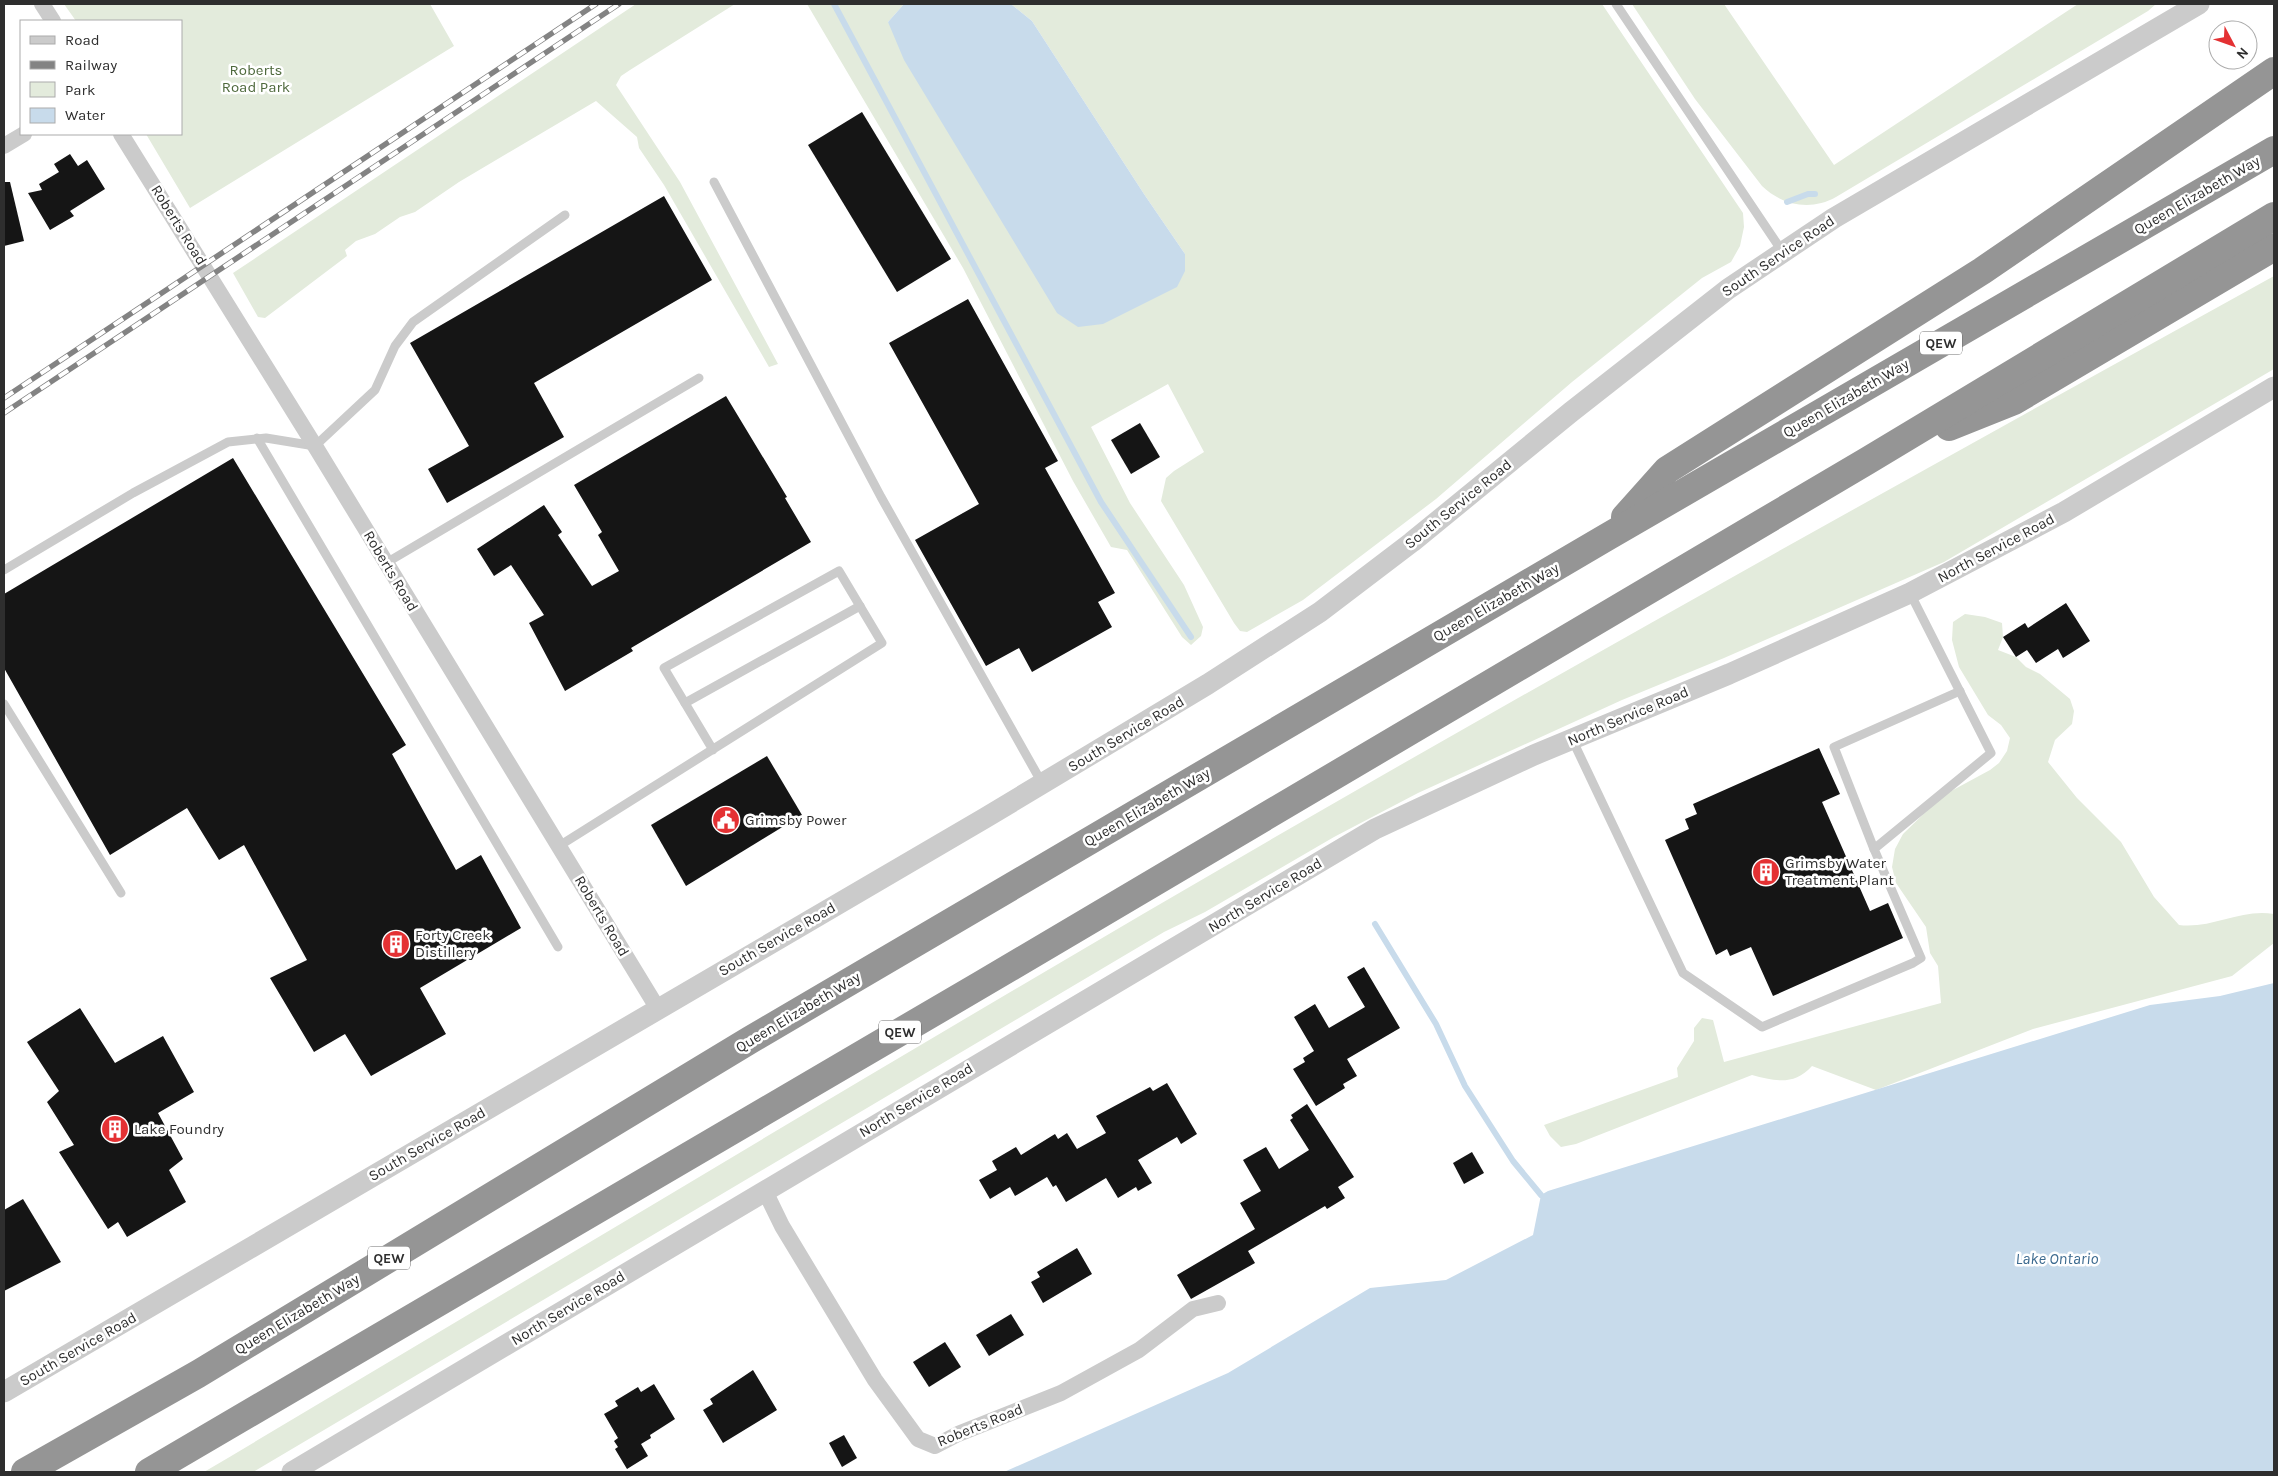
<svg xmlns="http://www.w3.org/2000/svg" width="2278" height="1476" font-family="Karla,sans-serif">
<rect width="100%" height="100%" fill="#fff"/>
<g fill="#e3ebdc">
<polygon points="64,4 430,4 454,46 190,208 146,134 181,134 181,21 76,21"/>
<polygon points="636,4 735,4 630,70 621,76 616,85 680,182 778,364 769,367 664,185 639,148 637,137 596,101 459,182 415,212 400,217 375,234 356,241 345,250 347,256 265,318 258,317 233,273"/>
<polygon points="807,4 904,4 888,22 1185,254 1144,194 1032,21 1011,4 1602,4 1743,213 1744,227 1740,246 1731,262 1702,278 1572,382 1436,499 1303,600 1247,632 1240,631 1234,623 1161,501 1166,478 1174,471 1204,452 1168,384 1091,427 1130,503 1184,585 1203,627 1201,636 1191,645 1182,637 1127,550 1111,547 1073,481 963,268"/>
<path d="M1632,4H1724L1834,165L2078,4H2156L2148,11L1836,197C1811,211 1783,206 1762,186L1695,99Z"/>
<path d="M2274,276V369L1944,562L1724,658L1622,700L1418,793L1334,837L1205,912L1164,932L253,1472H204C597,1239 987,1002 1383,775C1678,606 1976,441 2274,276Z"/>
<path d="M1965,614L1985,617L2002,623L2003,637L1998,650L2016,657L2026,667L2040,674L2070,699L2074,711L2072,724L2055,740L2048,762L2077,798L2121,842L2154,897L2179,925C2212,929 2242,908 2274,914V943L2232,976L2033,1029L1876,1090L1812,1066C1794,1086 1775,1081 1752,1075L1576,1144L1561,1147L1550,1136L1544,1125L1678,1077L1677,1068L1694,1041V1028L1702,1018L1713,1020L1724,1062L1941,1003L1938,966L1930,953L1926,927L1896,883L1892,867L1895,849L1903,834L1942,796L1990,770L1999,763L2007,751L2010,738L2001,725L1988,715L1959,667L1952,640L1953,622Z"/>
</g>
<g fill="#c8dbeb">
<polygon points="904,4 1011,4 1032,21 1144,194 1185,254 1185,271 1177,287 1103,324 1078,327 1057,313 904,60 888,22"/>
<polygon points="2274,983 2274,1472 1004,1472 1228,1373 1370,1288 1446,1280 1533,1235 1541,1195 1548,1191 2150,1005 2220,996"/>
</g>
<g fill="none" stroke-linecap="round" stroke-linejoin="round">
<g stroke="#c8dbeb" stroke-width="6">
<polyline points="834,4 1101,502 1191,637"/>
<polyline points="1787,202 1808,194 1815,194"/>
<polyline points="1375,924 1436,1024 1465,1086 1513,1161 1541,1195"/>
</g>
</g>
<g fill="#151515">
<polygon points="862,112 951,259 897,292 808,145"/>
<polygon points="70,154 78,166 87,160 105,189 70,211 74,216 50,230 28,193 42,190 39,184 59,172 54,164"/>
<polygon points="4,182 10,182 24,241 4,246"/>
<polygon points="664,196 712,280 534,383 564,437 447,503 428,469 469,446 410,343"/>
<polygon points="968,299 1058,461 1045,468 1115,593 1098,602 1112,627 1032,672 1019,648 986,666 915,540 979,504 889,343"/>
<polygon points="726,396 787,497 785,498 811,542 631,648 633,651 565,691 529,623 544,615 511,565 494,576 477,549 544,505 562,532 558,535 592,586 619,571 598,535 602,532 574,485"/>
<polygon points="1140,423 1160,457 1131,474 1111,440"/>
<polygon points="233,458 406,745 392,754 456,870 481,855 521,928 420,988 446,1034 371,1076 345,1034 314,1052 270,978 307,960 244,845 219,860 187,808 110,855 4,668 4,594"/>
<polygon points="2066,603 2090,641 2063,658 2058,649 2036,663 2027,650 2016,657 2003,637 2025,623 2028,628"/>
<polygon points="1819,748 1840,794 1822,802 1870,911 1888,903 1903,938 1773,996 1751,947 1730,956 1727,949 1716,955 1665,840 1689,829 1685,819 1697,814 1693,804"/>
<polygon points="767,756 802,815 686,886 651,825"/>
<polygon points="1364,967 1400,1028 1347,1059 1357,1076 1343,1084 1345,1088 1316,1106 1293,1069 1305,1062 1303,1058 1314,1051 1294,1017 1315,1004 1329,1028 1365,1007 1347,977"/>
<polygon points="80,1008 115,1063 163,1036 194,1092 158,1113 183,1159 169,1170 186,1202 127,1237 118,1222 108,1229 59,1152 74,1145 47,1102 59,1091 27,1042"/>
<polygon points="1167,1083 1197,1134 1181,1144 1177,1137 1138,1160 1152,1183 1138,1191 1136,1187 1118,1198 1106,1178 1066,1202 1056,1185 1053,1187 1047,1177 1015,1196 1010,1187 990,1199 979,1180 997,1170 992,1161 1016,1147 1021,1155 1055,1134 1058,1139 1067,1133 1077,1149 1106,1133 1096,1116 1150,1087 1153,1091"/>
<polygon points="1307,1104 1354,1177 1338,1187 1345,1198 1327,1209 1325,1206 1248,1251 1255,1263 1191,1299 1177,1275 1255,1229 1240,1203 1261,1191 1243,1160 1266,1147 1279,1169 1309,1150 1290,1120 1293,1118 1291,1115"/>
<polygon points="1472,1152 1484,1173 1464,1184 1453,1163"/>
<polygon points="23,1199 61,1262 4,1291 4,1210"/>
<polygon points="1077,1248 1092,1274 1043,1303 1031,1282 1040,1277 1037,1272"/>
<polygon points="1011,1314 1024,1335 989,1356 976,1335"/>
<polygon points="945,1342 961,1367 929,1387 913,1362"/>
<polygon points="753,1370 777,1410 723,1443 703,1410 713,1404 710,1399"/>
<polygon points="654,1384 675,1419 650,1435 651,1438 641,1444 648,1456 627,1469 615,1449 618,1447 614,1441 618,1438 604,1414 618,1406 615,1401 638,1387 641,1392"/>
<polygon points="844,1435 857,1458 842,1467 829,1443"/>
</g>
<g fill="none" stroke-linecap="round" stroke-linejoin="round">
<g stroke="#cbcbcb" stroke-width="9">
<polyline points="1616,4 1782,251"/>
<polyline points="714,182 881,497 1042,783"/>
<polyline points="257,438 558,947"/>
<polyline points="386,563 699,378"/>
<polyline points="4,570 133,493 228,442 266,438 315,446 375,390 395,346 413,322 565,215"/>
<polyline points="685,703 860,606"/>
<polyline points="4,704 121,893"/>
<polyline points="1572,739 1683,973 1762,1027 1913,963 1921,958 1874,849 1991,753 1910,593"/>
<polyline points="559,846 882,643 839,571 664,668 713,750"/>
<polyline points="1874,849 1834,747 1960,691"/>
</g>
<g stroke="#cbcbcb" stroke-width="16">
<polyline points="42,4 53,21"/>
<polyline points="121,134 315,446 658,1009"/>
<polyline points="4,146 24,134"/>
<polyline points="765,1191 782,1226 875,1380 918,1439 935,1446 958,1434 1061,1393 1139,1350 1193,1309 1218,1303"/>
</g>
<g stroke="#cbcbcb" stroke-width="21">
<polyline points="4,1392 985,818 1208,684 1320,612 1412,542 1571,412 1728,289 1834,218 2199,4"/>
<polyline points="292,1472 1375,829 1534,755 1729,674 1910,593 2064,512 2274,387"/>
</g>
<g stroke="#959595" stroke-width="28">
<polyline points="1949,427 2014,401 2274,247"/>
<polyline points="1625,517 1667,470 1982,271 2274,71"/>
<polyline points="25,1472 198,1374 750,1040 1607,537 2274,150"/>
<polyline points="149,1472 982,984 1867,461 2274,216"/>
</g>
<g stroke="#838383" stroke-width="5.5">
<g id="rail">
<polyline points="4,398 596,4"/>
<polyline points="4,413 619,4"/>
</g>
</g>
<use href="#rail" stroke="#fff" stroke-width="4" stroke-dasharray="11" stroke-linecap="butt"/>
</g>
<defs>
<g id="civic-disc" transform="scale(1.4375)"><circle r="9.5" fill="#e43133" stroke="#fff"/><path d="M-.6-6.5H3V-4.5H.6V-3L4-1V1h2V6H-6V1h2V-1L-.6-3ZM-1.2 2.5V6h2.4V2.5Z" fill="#fff"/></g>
<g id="building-disc" transform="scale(1.4375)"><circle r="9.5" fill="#e43133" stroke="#fff"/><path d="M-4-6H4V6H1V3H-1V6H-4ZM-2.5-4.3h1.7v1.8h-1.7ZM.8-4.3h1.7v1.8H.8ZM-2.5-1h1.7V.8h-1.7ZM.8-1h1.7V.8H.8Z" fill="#fff"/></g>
</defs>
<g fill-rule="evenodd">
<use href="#civic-disc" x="726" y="820"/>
<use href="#building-disc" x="1766" y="872"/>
<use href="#building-disc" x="396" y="944"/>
<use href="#building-disc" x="115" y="1129"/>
</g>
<g text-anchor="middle" stroke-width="5" stroke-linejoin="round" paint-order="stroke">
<g fill="#fff" stroke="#6d6d6d" stroke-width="1">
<rect x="1920" y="331.5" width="42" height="23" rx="4"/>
<rect x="879" y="1020.5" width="42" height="23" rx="4"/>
<rect x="368" y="1246.5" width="42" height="23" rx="4"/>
</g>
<g font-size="14" font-weight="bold" fill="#2e2e2e">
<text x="1941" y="348">QEW</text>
<text x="900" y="1037">QEW</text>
<text x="389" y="1263">QEW</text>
</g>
<g font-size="15" fill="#4e693c" stroke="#fff">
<text x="256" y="75">Roberts<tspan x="256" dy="17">Road Park</tspan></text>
</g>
<g font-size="15" fill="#2e2e2e" stroke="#fff">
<text transform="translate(2197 195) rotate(-30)" y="5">Queen Elizabeth Way</text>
<text transform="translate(179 225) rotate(58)" y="5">Roberts Road</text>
<text transform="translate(1778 256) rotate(-34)" y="5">South Service Road</text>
<text transform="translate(1846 398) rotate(-30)" y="5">Queen Elizabeth Way</text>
<text transform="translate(1458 504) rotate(-39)" y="5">South Service Road</text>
<text transform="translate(1996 548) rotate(-28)" y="5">North Service Road</text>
<text transform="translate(391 571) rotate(59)" y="5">Roberts Road</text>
<text transform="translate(1496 602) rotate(-30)" y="5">Queen Elizabeth Way</text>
<text transform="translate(1628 716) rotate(-23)" y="5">North Service Road</text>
<text transform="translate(1126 734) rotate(-31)" y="5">South Service Road</text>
<text transform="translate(1147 807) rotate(-30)" y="5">Queen Elizabeth Way</text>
<text transform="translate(1265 895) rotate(-31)" y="5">North Service Road</text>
<text transform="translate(602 916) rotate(59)" y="5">Roberts Road</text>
<text transform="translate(777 939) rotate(-30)" y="5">South Service Road</text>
<text transform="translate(798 1012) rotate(-31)" y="5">Queen Elizabeth Way</text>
<text transform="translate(916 1100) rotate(-31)" y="5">North Service Road</text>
<text transform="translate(427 1144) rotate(-30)" y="5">South Service Road</text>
<text transform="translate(568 1308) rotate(-31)" y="5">North Service Road</text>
<text transform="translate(297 1314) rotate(-31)" y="5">Queen Elizabeth Way</text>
<text transform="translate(78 1349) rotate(-30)" y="5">South Service Road</text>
<text transform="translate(980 1425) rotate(-22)" y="5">Roberts Road</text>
</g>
<g font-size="15" fill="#2e2e2e" stroke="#fff" text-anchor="start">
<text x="745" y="825">Grimsby Power</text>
<text x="1785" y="868">Grimsby Water<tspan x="1785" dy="17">Treatment Plant</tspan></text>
<text x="415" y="940">Forty Creek<tspan x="415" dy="17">Distillery</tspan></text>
<text x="134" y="1134">Lake Foundry</text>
</g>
<g font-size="16" font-style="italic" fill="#3c6a8f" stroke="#fff">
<text x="2057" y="1264">Lake Ontario</text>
</g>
</g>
<rect width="2278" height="1476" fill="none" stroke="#2e2e2e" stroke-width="10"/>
<rect x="20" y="20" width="162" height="115" fill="#ffffff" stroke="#ababab"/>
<rect x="30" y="36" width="25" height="8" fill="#cbcbcb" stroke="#ababab"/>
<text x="65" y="45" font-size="15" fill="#2e2e2e">Road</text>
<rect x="30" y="61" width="25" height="8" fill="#838383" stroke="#ababab"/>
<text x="65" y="70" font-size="15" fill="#2e2e2e">Railway</text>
<rect x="30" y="82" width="25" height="15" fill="#e3ebdc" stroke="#ababab"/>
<text x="65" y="95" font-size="15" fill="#2e2e2e">Park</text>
<rect x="30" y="108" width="25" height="15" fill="#c8dbeb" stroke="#ababab"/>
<text x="65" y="120" font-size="15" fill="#2e2e2e">Water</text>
<g transform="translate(2233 45) rotate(131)"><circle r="24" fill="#ffffff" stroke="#ababab"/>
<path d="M0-4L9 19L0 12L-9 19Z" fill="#e43133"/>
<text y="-8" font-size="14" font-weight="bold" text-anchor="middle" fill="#2e2e2e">N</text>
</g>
</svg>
